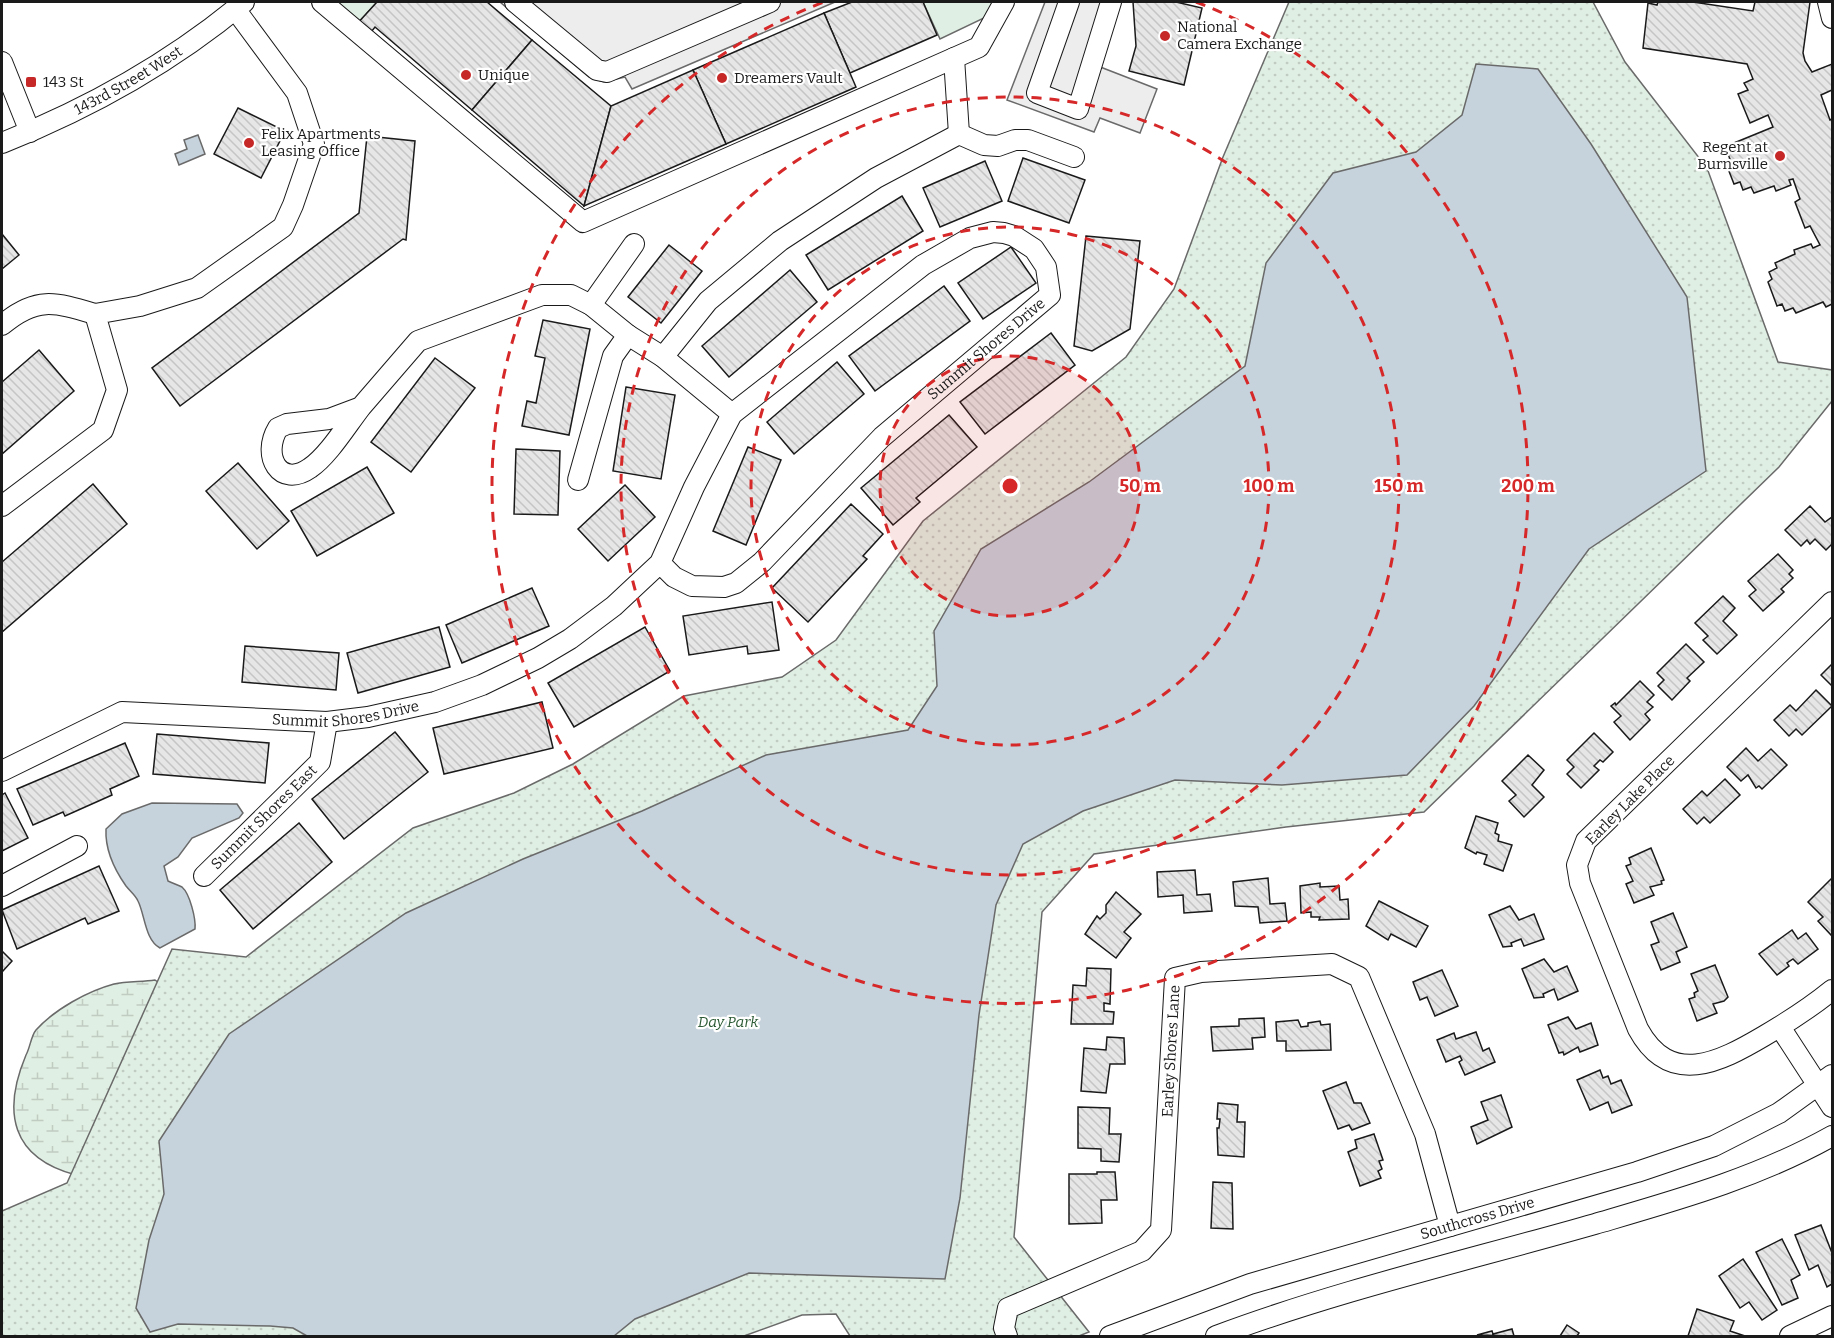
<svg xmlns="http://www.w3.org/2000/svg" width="1834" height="1338" font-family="Bitter,serif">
<defs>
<pattern id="wetland-marsh" width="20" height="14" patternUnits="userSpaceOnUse" patternTransform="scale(1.5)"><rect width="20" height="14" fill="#e0efe3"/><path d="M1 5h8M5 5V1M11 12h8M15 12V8" fill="none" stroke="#c0ccc2"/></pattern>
<pattern id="park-dots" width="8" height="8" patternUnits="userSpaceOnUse" patternTransform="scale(1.5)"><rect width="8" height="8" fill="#e0efe3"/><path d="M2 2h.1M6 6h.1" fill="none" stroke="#c0ccc2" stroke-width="1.8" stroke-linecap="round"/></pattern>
<pattern id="building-back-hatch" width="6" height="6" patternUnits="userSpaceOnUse" patternTransform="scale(1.5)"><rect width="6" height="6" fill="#e6e6e6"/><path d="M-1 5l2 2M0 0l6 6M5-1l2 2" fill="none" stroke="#c5c5c5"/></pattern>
</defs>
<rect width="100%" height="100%" fill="#fff"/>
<g fill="#e0efe3" stroke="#6a6a6a" stroke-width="1.5">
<polygon points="334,2 377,2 359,22"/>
<polygon points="923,2 993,2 984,18 940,39"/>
</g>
<path fill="url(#wetland-marsh)" stroke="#6a6a6a" stroke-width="1.5" d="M155,980L173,993L76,1175C11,1158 2,1112 26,1055C30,1048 31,1036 36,1030C55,1009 88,991 114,984C127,981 142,982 155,980Z"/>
<polygon fill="url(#park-dots)" stroke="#6a6a6a" stroke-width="1.5" points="1289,2 1593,2 1625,62 1707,168 1778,362 1832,370 1832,401 1779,467 1424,812 1286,827 1094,854 1042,912 1014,1237 1089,1332 1079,1336 850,1336 836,1314 802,1315 744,1336 2,1336 2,1211 67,1183 172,949 246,957 413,828 514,793 573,764 684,696 782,677 836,640 923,521 1126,357 1174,289 1223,157"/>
<g fill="#ededed" stroke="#6a6a6a" stroke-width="1.5">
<polygon points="500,2 835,2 632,89 625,77 604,82 589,77"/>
<polygon points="1045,2 1111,2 1090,63 1157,89 1140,133 1100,118 1094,132 1007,100"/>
</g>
<g fill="#c6d2dc" stroke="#6a6a6a" stroke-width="1.5">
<polygon points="1476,64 1538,69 1591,144 1687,297 1706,471 1589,549 1474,706 1407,775 1282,785 1175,780 1083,811 1023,844 996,905 979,1015 960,1198 945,1279 749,1273 635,1319 614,1336 307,1336 293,1328 270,1326 178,1324 150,1332 136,1308 149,1240 164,1194 159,1141 229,1034 406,913 523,859 642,811 766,755 908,730 937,686 934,631 981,549 1089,482 1245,366 1266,263 1333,173 1416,152 1462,115"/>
<polygon points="198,135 205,154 179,165 175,154 187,149 184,140"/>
<path d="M152,803L237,804L243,813L239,818L192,838L178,857L164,866L168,881C172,883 178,885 182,887C190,894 196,919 195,929L160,948C145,940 145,915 138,901C136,896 130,891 126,886C114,869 105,849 106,829L122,814Z"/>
</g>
<g fill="url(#building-back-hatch)" stroke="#1a1a1a" stroke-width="1.5">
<polygon points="377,2 487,2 532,40 472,110 375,27 368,36 356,25"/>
<polygon points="852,2 923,2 937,35 850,73 824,13"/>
<polygon points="1133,2 1176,2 1202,8 1184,85 1129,71 1136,46"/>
<polygon points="1658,2 1693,2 1753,11 1755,2 1810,2 1803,53 1805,61 1812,72 1832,64 1832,90 1821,95 1830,120 1832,119 1832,304 1826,307 1823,302 1796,313 1793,308 1785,311 1782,304 1777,306 1768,282 1772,279 1769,272 1777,268 1775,263 1795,254 1794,250 1811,244 1813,248 1820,245 1810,226 1805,228 1795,202 1800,199 1793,179 1789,180 1791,185 1776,191 1774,186 1754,193 1751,187 1743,190 1740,182 1734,184 1725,161 1730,159 1727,152 1736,148 1734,143 1773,127 1768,115 1750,123 1738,94 1748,90 1744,83 1753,79 1747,64 1643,48 1648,3 1657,5"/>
<polygon points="824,13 856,87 726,144 693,70"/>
<polygon points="532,40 611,106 584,206 472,110"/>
<polygon points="693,70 726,144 584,206 611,106"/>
<polygon points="238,108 285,131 261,178 214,154"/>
<polygon points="367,136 415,141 406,240 403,239 180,406 152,368 359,213"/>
<polygon points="1023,158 1085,180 1069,223 1008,201"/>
<polygon points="985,161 1002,201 940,227 923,188"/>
<polygon points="902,196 923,231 828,290 806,255"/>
<polygon points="2,234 19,255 2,269"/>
<polygon points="1086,236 1140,241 1130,329 1092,351 1074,346"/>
<polygon points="669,245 702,271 661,323 628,297"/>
<polygon points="1011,247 1036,283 983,319 958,283"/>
<polygon points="790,270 817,302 729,377 702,346"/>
<polygon points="944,286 970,321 875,391 849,356"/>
<polygon points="543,320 590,329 569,435 522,426 527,401 536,403 545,358 535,356"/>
<polygon points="1051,333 1075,365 985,434 960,402"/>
<polygon points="39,350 74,391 2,454 2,382"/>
<polygon points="435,358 475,388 411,472 371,442"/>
<polygon points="837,362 864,394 794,454 767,422"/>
<polygon points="626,387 675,395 661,479 613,471"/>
<polygon points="949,415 977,447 916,498 920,502 893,525 861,488"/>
<polygon points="748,447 781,460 746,545 713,531"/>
<polygon points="516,449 560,451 558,515 514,514"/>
<polygon points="238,463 289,521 257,549 206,491"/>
<polygon points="367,467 394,513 317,556 291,511"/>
<polygon points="93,484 127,524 2,632 2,562"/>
<polygon points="625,485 655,517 608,561 578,529"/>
<polygon points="851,504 883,534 863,556 867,559 808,622 772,588"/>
<polygon points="1810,506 1825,522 1832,517 1832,544 1826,550 1815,539 1810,544 1807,540 1801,546 1785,530"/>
<polygon points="1778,554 1793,570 1789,574 1793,578 1781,589 1784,592 1763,611 1749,596 1756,590 1748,581"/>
<polygon points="532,588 549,626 462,663 446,625"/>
<polygon points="1723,596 1735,608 1723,621 1737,635 1717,654 1703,640 1708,636 1695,623"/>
<polygon points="772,602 779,650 748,654 747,646 689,655 683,616"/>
<polygon points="439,627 450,667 358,693 347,653"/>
<polygon points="645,627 670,671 574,727 548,683"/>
<polygon points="1686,644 1704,662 1687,678 1690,681 1672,700 1658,686 1664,680 1657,673"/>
<polygon points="245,646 339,653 336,690 242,682"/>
<polygon points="1832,664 1832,686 1821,675"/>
<polygon points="1640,681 1654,695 1647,702 1653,707 1645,714 1650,720 1630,740 1614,722 1621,716 1611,706 1615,703 1616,705"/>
<polygon points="1816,690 1832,706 1802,735 1796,729 1789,736 1774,720 1790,705 1796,711"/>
<polygon points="542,702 553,748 444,774 433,728"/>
<polygon points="395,732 428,772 344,839 312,799"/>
<polygon points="1594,733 1613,752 1603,762 1600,760 1594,766 1599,770 1581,788 1567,774 1574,767 1567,760"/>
<polygon points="157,734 269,743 265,783 153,774"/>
<polygon points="125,743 139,776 110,789 112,795 65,816 63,812 33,825 17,789"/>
<polygon points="1746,748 1758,761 1771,749 1787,765 1762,789 1759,786 1756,788 1748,775 1741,781 1727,767"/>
<polygon points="1528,755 1544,770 1532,785 1544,797 1524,817 1509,801 1516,795 1502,781"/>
<polygon points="1725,779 1740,795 1710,823 1704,817 1697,824 1683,809 1702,791 1707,796"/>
<polygon points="5,793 28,838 2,851 2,795"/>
<polygon points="1476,816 1498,823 1495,833 1499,835 1498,841 1512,845 1503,871 1484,864 1487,855 1477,852 1476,854 1465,848"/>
<polygon points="299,823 332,862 253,929 220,890"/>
<polygon points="1651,848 1664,880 1661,881 1662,884 1650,887 1654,895 1634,903 1626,884 1633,881 1626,866 1631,864 1629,858"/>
<polygon points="99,866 119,911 88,924 85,918 17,949 2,910"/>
<polygon points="1195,870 1197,895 1210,894 1212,911 1184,913 1183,895 1158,897 1157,872"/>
<polygon points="1268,878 1270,904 1285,903 1287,921 1260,923 1258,907 1235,906 1233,882"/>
<polygon points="1832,878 1832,936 1818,921 1823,917 1808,902"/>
<polygon points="1320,883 1320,887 1339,886 1340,900 1348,899 1349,919 1319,920 1320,917 1311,917 1311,912 1301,913 1300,886"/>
<polygon points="1116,892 1141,914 1124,932 1131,938 1116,958 1085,934 1097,916 1100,919 1106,913 1106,905"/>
<polygon points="1379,901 1428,926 1416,947 1391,934 1388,940 1366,926"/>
<polygon points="1510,906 1519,920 1534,914 1544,939 1524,946 1521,939 1511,943 1512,946 1503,947 1489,915"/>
<polygon points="1673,913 1687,947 1676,952 1680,962 1661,970 1651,945 1659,942 1651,922"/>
<polygon points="1792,930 1798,939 1806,933 1818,949 1798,964 1793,959 1787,963 1789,966 1777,975 1759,954"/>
<polygon points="2,951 12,961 2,972"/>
<polygon points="1544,959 1554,972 1567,966 1578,991 1558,1000 1554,989 1543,994 1544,997 1534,998 1522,969"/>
<polygon points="1715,965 1728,997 1724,1001 1713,1004 1717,1013 1697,1021 1689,999 1695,997 1694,993 1698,991 1691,974"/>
<polygon points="1087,968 1111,969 1110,1004 1104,1003 1104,1011 1114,1012 1113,1024 1071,1024 1073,985 1086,986"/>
<polygon points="1442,970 1458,1006 1435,1016 1427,997 1420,1000 1413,982"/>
<polygon points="1568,1017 1576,1029 1591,1023 1598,1045 1580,1052 1578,1047 1564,1055 1563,1052 1559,1053 1548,1025"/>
<polygon points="1264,1018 1265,1037 1252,1038 1253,1049 1213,1051 1211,1027 1239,1026 1239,1019"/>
<polygon points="1298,1020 1301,1027 1308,1026 1308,1023 1320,1021 1321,1025 1330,1024 1331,1050 1286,1051 1286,1041 1277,1041 1276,1022"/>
<polygon points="1476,1032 1483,1051 1489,1048 1495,1062 1465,1075 1459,1062 1462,1060 1460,1056 1446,1062 1437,1040 1454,1033 1456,1039"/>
<polygon points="1107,1037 1124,1038 1125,1064 1110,1064 1106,1093 1081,1091 1084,1048 1106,1050"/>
<polygon points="1600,1070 1603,1078 1608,1076 1611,1084 1621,1080 1632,1105 1612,1113 1608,1102 1590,1110 1577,1080"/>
<polygon points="1346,1082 1354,1103 1361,1103 1370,1123 1352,1130 1349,1125 1338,1129 1323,1091"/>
<polygon points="1501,1095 1512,1127 1477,1144 1471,1127 1488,1120 1481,1102"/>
<polygon points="1218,1103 1238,1105 1237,1122 1245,1122 1244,1157 1218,1155 1217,1128 1219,1128 1220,1119 1217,1119"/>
<polygon points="1078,1107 1110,1108 1109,1134 1121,1134 1119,1162 1101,1161 1101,1149 1078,1148"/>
<polygon points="1374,1134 1383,1160 1379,1161 1382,1169 1378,1171 1381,1178 1360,1186 1348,1152 1357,1148 1355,1140"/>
<polygon points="1097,1172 1115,1172 1117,1200 1101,1200 1102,1223 1069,1224 1069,1174 1097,1174"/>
<polygon points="1213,1182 1232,1183 1233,1229 1211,1228"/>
<polygon points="1821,1225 1832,1253 1832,1284 1827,1287 1818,1265 1809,1270 1795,1235"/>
<polygon points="1782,1239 1800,1275 1791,1280 1798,1298 1782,1305 1756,1252"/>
<polygon points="1743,1259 1777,1310 1762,1320 1749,1302 1740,1308 1719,1276"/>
<polygon points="1697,1309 1734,1321 1730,1331 1745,1336 1688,1336"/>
<polygon points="1567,1325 1579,1333 1577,1336 1560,1336"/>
<polygon points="1512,1329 1514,1336 1477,1335 1492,1331 1493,1334"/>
</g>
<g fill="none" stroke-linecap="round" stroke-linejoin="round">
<g stroke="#1a1a1a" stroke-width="22">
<g id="minor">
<polyline points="322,2 583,222 954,58"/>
<polyline points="515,2 597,70 607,72 770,2"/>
<polyline points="1069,2 1037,93 1078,109 1111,2"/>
<polyline points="1828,2 1832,18"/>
<polyline points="2,62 30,132"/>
<polyline points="959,134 954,58 979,47 1004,2"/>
<path id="s1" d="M2,143C90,108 172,62 244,2"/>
<polyline points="591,305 634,244"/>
<path d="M2,325C36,296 55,302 95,314"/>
<polyline points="663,357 708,301 780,241 876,178 959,134 984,145 998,146 1015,140 1028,140 1074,157"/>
<path d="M361,407C347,425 328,456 310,468C280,489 261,456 278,428L287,424L329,419L361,407L418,341L542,295H571L591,305L628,335L663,357L732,414"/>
<polyline points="578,480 613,356 628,335"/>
<polyline points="2,506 103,430 117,390 95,314 140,306 197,288 283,227 293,205 314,144 297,93 235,9"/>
<path d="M1832,602L1586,841L1577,865L1580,883L1638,1029C1670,1088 1720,1062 1764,1036C1788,1022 1811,1007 1832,990"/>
<path id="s2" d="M2,771L122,712L327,722L368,717L435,702L482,685L538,658L570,639L614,606L660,563L674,577L692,586L724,587L736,583L762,562L882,437L1050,295L1046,267L1034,249L1014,236L1004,233L993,232L970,238L923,265L732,414L694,487L660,563"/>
<path id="s3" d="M204,876L320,762L327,722"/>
<polyline points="2,886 77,846"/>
<polyline points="1780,1027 1832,1107"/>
<path id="s4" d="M1007,1336L1004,1328L1008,1308L1142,1251L1161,1230L1175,978L1201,972L1332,964L1359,977L1425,1134L1450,1226"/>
<path id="s5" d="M1110,1336L1250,1284L1637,1172L1714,1146L1779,1113L1832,1075"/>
<path d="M1216,1336C1339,1290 1469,1260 1595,1224C1677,1200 1757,1178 1832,1136"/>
<polyline points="1790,1336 1832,1316"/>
</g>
</g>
<use href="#minor" stroke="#fff" stroke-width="20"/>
</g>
<circle cx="1010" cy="486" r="130" fill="#d62828" fill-opacity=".12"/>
<g fill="none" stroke="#d62828" stroke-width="3" stroke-dasharray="10 8">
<circle cx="1010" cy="486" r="130"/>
<circle cx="1010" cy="486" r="259"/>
<circle cx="1010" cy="486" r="389"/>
<path d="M1196 2A518 518 0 1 1 824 2"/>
</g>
<g fill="#c62828" stroke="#fff" stroke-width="2">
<circle cx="1165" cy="36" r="6"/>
<circle cx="466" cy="75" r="6"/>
<circle cx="722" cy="78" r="6"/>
<rect x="25" y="76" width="12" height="12" rx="3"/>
<circle cx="249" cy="143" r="6"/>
<circle cx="1780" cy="156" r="6"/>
</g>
<g text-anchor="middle" stroke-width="4.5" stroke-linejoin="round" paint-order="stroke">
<g font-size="15" fill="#1a1a1a" stroke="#fff" text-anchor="start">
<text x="1177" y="32">National<tspan x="1177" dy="17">Camera Exchange</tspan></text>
<text x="478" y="80">Unique</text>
<text x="734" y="83">Dreamers Vault</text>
<text x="43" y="87">143 St</text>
<text x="261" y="139">Felix Apartments<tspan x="261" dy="17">Leasing Office</tspan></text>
<text x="1768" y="152" text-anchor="end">Regent at<tspan x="1768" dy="17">Burnsville</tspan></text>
</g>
<g font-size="15" fill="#1a1a1a" stroke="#fff">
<text dy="5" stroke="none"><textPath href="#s1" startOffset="141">143rd Street West</textPath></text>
<text dy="5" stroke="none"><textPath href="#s2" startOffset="1144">Summit Shores Drive</textPath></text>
<text dy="5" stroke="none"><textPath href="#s2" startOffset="358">Summit Shores Drive</textPath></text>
<text transform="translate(1630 800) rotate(-45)" y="5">Earley Lake Place</text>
<text dy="5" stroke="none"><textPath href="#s3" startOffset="84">Summit Shores East</textPath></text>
<text dy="5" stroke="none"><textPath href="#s4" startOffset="382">Earley Shores Lane</textPath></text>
<text dy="5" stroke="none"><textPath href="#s5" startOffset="386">Southcross Drive</textPath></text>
</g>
<g font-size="15" font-style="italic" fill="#2b5a34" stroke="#fff">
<text x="728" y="1027">Day Park</text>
</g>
</g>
<circle cx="1010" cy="486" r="9" fill="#d62828" stroke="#fff" stroke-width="3"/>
<g font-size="18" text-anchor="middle" font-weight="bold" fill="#d62828" stroke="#fff" stroke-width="4.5" stroke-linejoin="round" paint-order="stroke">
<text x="1140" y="492">50 m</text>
<text x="1269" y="492">100 m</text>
<text x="1399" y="492">150 m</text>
<text x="1528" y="492">200 m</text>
</g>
<rect width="1834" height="1338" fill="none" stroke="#1a1a1a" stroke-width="6"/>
</svg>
